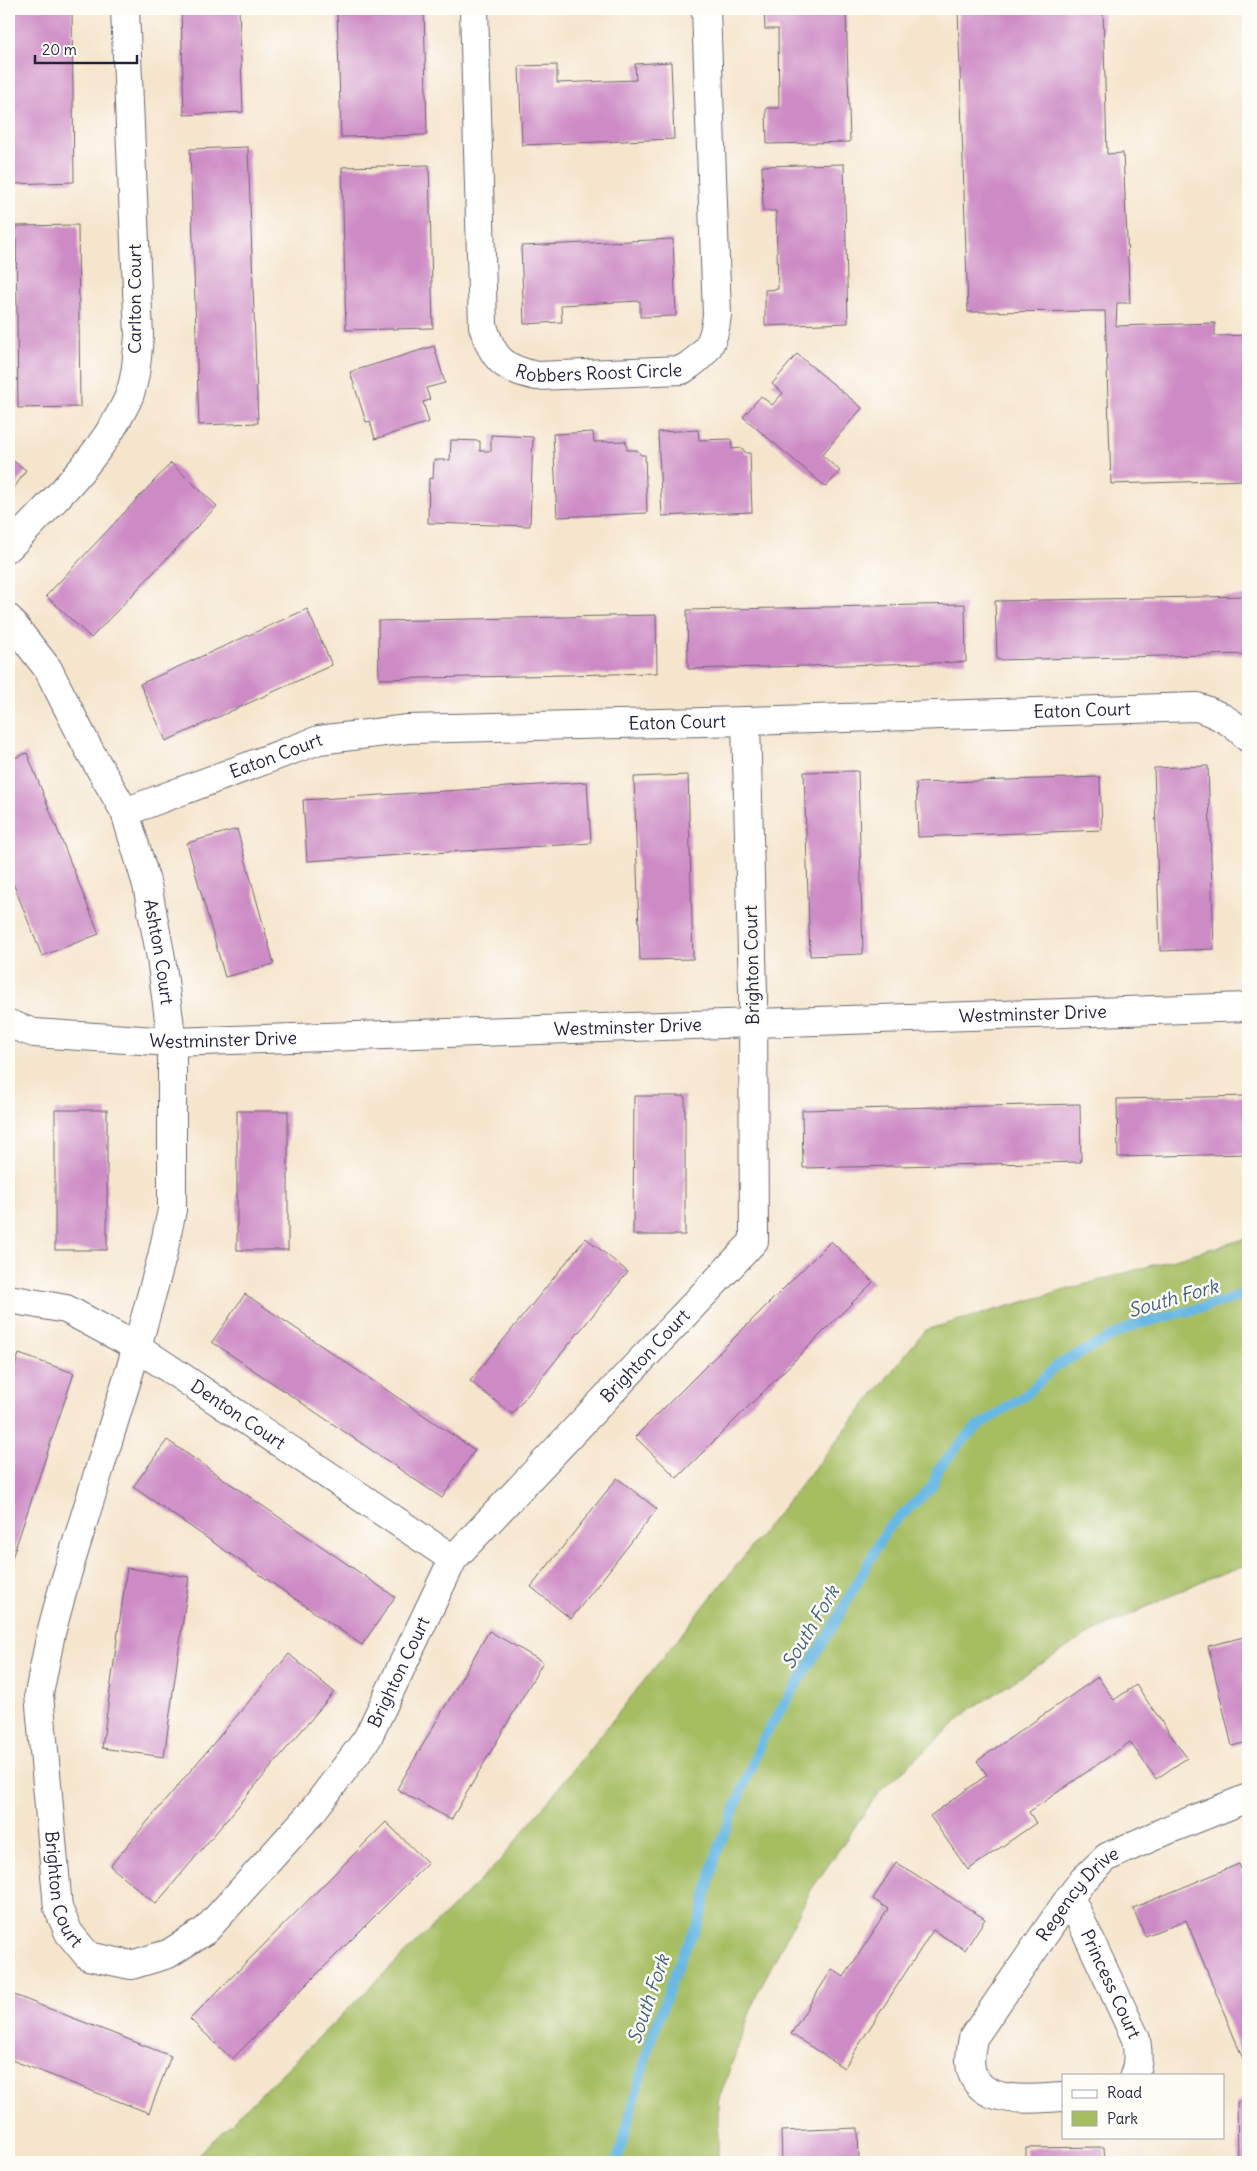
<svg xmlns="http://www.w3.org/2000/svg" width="1257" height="2171" font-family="Delius,sans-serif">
<rect width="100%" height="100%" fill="#fdfcf7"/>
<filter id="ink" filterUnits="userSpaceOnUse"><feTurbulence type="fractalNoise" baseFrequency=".02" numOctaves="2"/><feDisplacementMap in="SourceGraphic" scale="10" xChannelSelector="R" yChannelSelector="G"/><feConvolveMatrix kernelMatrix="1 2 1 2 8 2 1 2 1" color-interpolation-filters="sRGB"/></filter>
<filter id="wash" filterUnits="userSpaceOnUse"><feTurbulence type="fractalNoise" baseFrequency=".0096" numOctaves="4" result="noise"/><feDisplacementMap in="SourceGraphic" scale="20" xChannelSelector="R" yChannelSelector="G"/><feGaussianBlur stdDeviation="1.12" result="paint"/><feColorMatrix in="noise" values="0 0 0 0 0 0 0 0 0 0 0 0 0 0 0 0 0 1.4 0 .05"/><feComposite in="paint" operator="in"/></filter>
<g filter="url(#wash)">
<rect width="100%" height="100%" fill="#f5e5cd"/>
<polygon fill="#a6bd62" stroke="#64704e" points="1248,1238 1248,1564 1202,1581 1085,1636 971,1709 879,1792 811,1890 756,1996 718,2102 718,2162 191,2162 499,1862 925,1330"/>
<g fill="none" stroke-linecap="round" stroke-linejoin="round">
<polyline stroke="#68b8e3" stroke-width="10" points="617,2162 649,2046 681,1957 700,1920 716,1855 762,1740 831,1630 887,1529 932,1487 938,1469 972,1431 1027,1394 1056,1366 1132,1326 1226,1301 1248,1292"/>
</g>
<g id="blocks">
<g fill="#cd8bc5">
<polygon points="9,9 72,9 74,182 12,184"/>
<polygon points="181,9 239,9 243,112 184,115"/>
<polygon points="337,9 424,9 427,135 341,137"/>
<polygon points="764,9 846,9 850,142 767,144 766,108 779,108 778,29 765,29"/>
<polygon points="958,9 1103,9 1107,154 1123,153 1130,303 1117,303 1116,326 1215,323 1215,336 1248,335 1248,480 1111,484 1105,311 968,312"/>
<polygon points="671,62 674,139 522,145 519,66 557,65 557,83 636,80 635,64"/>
<polygon points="248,147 258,423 199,425 190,149"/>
<polygon points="844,164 848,323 765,326 765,290 778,289 776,211 763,211 762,166"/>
<polygon points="429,165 433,328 346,330 342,167"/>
<polygon points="78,225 80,407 18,408 16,226"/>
<polygon points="673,239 676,316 640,317 640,301 561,305 562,322 524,324 521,246"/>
<polygon points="434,346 445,383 426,388 430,400 423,402 429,422 375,439 370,421 366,422 350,372"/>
<polygon points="797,354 862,408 822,455 840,471 826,487 743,417 761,396 772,405 783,393 772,384"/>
<polygon points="698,430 699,440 731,439 732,449 742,448 746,453 750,453 752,512 662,516 658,432"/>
<polygon points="593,432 594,442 626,441 627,450 637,450 641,455 645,455 647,513 557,517 553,434"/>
<polygon points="491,435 533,437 530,526 428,523 429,478 433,479 434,460 450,460 451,440 480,441 480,451 491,451"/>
<polygon points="9,458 26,470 9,496"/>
<polygon points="171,463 217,506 91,638 46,596"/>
<polygon points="1248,596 1248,654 997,660 995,601"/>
<polygon points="965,604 966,662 688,669 687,610"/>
<polygon points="307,609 332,665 166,741 140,684"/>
<polygon points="656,615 657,673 379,679 378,621"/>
<polygon points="27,753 99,934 42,956 9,873 9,760"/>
<polygon points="1208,766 1214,949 1160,951 1154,768"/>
<polygon points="858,771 863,954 810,956 804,772"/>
<polygon points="688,775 693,959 640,960 634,777"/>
<polygon points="1100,777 1102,830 918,837 916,783"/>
<polygon points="587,782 591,843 307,861 303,800"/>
<polygon points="237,829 274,964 225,977 187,843"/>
<polygon points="634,1096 685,1096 685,1235 633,1235"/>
<polygon points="1248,1096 1248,1154 1118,1157 1117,1099"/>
<polygon points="1080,1104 1081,1162 803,1168 802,1110"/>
<rect x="55" y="1110" width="52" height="140"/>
<rect x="237" y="1111" width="51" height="139"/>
<polygon points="586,1238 628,1272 512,1414 470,1381"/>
<polygon points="831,1241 873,1282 677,1478 635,1437"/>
<polygon points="245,1294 475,1450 442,1498 212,1342"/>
<polygon points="19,1354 74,1373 9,1567 9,1385"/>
<polygon points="167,1440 395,1597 362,1645 133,1487"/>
<polygon points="617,1478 657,1509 571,1619 531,1587"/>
<polygon points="127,1568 189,1577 164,1757 102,1748"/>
<polygon points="489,1631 543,1662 451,1820 397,1789"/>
<polygon points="1248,1636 1248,1742 1232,1746 1208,1646"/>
<polygon points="289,1654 334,1692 156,1904 110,1866"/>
<polygon points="1098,1677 1114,1700 1136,1685 1187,1758 1156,1779 1130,1742 1029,1812 1036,1823 968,1870 930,1816 987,1775 977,1761"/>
<polygon points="386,1822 428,1863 232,2059 190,2019"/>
<polygon points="896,1862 985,1919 965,1950 933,1930 844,2068 791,2034 832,1969 844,1977 888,1909 873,1899"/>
<polygon points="1239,1864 1248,1886 1248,2071 1186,1920 1145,1936 1133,1908"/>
<polygon points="9,1993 171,2056 149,2113 9,2059"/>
<polygon points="1248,2101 1248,2162 1238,2162 1237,2102"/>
<polygon points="858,2128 859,2162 782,2162 781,2131"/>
<polygon points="1104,2147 1105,2162 1026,2162 1026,2148"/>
</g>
</g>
</g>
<g filter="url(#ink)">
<use href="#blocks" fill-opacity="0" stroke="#6c666e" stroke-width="1"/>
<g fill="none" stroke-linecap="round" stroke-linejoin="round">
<g stroke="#6c666e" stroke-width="30">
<g id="minor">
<path id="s1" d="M474,9L483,326C493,359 503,369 537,376L682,370C707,354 714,344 717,315L706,9"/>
<path d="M9,547C52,503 100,457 127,401C136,382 137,357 139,336L125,9"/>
<path id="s2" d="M9,619L48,669L88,748L125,812L147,885L161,958L172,1042V1210L162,1257L137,1347L65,1581L51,1633L39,1694L58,1908L69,1933L88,1956L131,1965L168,1954L206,1930L311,1813L367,1739L453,1559L754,1241L753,992L746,721"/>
<path id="s3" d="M125,812L319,740L408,729L746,721L1197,707C1218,714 1233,722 1248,738"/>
<path id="s4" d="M9,1024L34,1033L172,1042L1248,1007"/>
<path id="s5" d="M9,1299L66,1309L137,1347L453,1559"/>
<path id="s6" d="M1070,1897L1136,2039C1138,2052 1139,2063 1134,2075"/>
<path id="s7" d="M1063,2097C1036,2098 984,2107 972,2073C968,2062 971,2050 973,2038L1070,1897L1083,1880L1107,1857L1170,1829L1248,1798"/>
</g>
</g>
<use href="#minor" stroke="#fff" stroke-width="28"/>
</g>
</g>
<g text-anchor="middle" stroke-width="5" stroke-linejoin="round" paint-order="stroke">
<g font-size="18" fill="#22223b" stroke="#fdfcf7">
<text transform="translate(135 299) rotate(-90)" y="6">Carlton Court</text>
<text dy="6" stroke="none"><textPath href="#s1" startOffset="458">Robbers Roost Circle</textPath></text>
<text dy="6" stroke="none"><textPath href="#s3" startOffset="971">Eaton Court</textPath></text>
<text dy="6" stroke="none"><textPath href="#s3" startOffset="566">Eaton Court</textPath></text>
<text dy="6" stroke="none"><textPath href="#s3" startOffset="161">Eaton Court</textPath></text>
<text dy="6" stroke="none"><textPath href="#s2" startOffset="370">Ashton Court</textPath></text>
<text transform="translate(752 965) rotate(-91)" y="6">Brighton Court</text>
<text dy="6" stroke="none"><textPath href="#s4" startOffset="1026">Westminster Drive</textPath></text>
<text dy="6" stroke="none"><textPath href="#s4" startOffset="621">Westminster Drive</textPath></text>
<text dy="6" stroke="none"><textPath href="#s4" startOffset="216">Westminster Drive</textPath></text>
<text dy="6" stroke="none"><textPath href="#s2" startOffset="2260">Brighton Court</textPath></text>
<text dy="6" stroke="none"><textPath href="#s5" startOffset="260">Denton Court</textPath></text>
<text dy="6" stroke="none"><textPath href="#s2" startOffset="1855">Brighton Court</textPath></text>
<text dy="6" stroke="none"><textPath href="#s2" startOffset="1329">Brighton Court</textPath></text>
<text dy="6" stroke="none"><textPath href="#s7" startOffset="315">Regency Drive</textPath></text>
<text dy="6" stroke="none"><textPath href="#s6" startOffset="96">Princess Court</textPath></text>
</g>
<g font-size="19" font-style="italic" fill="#3e5e7e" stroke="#fdfcf7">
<text transform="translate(1173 1298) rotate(-16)" y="7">South Fork</text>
<text transform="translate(810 1627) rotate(-59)" y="7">South Fork</text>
<text transform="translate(648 1999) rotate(-71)" y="7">South Fork</text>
</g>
</g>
<rect width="1257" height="2171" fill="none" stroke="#fdfcf7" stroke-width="30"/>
<rect x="1062" y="2074" width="162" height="65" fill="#fdfcf7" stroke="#a5a5ac"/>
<rect x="1072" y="2090" width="25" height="8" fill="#ffffff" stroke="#a5a5ac"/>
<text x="1107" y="2098" font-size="15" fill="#22223b">Road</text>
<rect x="1072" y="2111" width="25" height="15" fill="#a6bd62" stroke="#a5a5ac"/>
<text x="1107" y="2124" font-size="15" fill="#22223b">Park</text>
<path d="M35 55v8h102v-8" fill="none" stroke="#22223b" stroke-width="2.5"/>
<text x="42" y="55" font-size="15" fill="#22223b" stroke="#fdfcf7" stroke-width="4" paint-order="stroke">20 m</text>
</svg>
